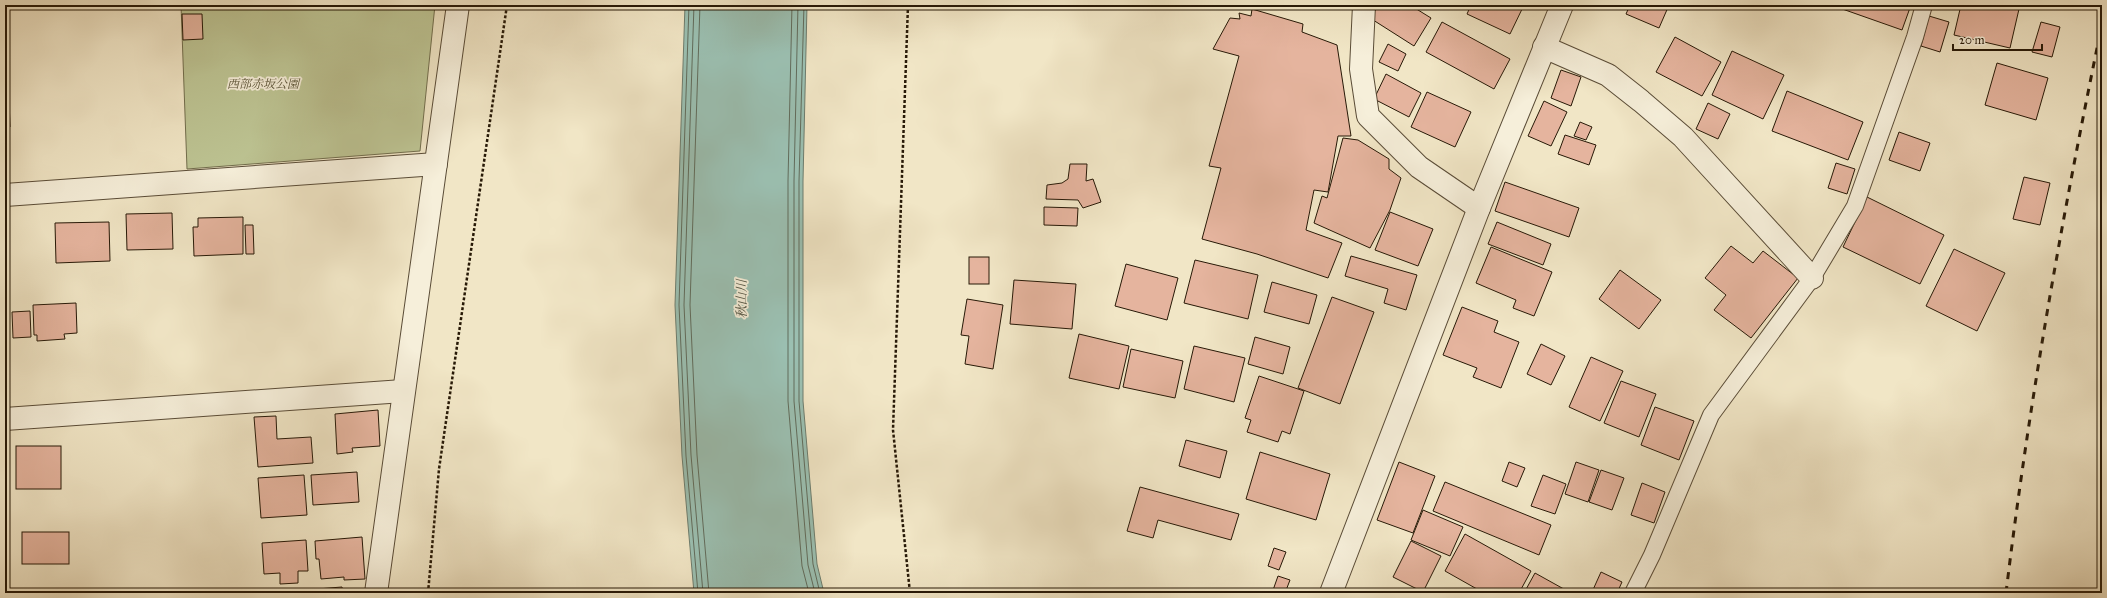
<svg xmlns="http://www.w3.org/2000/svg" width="2107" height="598" font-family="'IM FELL Great Primer','Noto Serif JP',serif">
<rect width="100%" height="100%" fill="#f1e6c6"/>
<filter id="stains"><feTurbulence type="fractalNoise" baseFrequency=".005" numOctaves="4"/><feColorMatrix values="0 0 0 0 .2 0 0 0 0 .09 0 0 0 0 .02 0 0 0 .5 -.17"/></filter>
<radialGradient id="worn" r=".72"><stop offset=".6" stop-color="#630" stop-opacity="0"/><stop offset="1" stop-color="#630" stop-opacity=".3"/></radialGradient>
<polygon fill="#bdc493" stroke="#726e4d" points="181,5 435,5 420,151 187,169"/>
<polygon fill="#9bc0b2" stroke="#6d7d6e" points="685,5 807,5 803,181 803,401 817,564 824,593 694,593 682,456 675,305"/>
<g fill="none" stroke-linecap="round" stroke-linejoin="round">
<g stroke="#616c5c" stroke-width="1">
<polyline points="689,5 679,305 686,456 698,593"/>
<polyline points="694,5 684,305 691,455 703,593"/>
<polyline points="700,5 690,305 697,455 709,593"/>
<polyline points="792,5 788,181 788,401 802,566 809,593"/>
<polyline points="798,5 794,181 794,401 808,565 815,593"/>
<polyline points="804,5 799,181 799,401 813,564 820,593"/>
</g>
</g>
<g fill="#e5b49e" stroke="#271907">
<polygon points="1379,5 1410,5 1431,18 1414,46 1370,18"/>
<polygon points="1471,5 1524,5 1510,34 1467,14"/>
<polygon points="1630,5 1669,5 1659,28 1626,14"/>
<polygon points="1831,5 1911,5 1902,30"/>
<polygon points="1961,5 2002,5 2019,9 2010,48 1954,35"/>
<polygon points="1252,9 1303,24 1302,32 1337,45 1351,136 1338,136 1328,192 1314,190 1306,230 1342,243 1328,278 1257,254 1202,239 1221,168 1209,166 1239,56 1213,49 1230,18 1240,19 1239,13 1251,16"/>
<polygon points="182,14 202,14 203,39 183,40"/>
<polygon points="1929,16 1949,22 1940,52 1921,46"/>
<polygon points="1442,22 1510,59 1494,89 1426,52"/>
<polygon points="2041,22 2060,27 2052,57 2032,52"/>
<polygon points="1675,37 1721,62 1702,96 1656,72"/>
<polygon points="1388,44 1406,54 1398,71 1379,62"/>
<polygon points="1732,51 1784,75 1763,119 1712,95"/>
<polygon points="1997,63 2048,78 2036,120 1985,105"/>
<polygon points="1561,70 1581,77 1571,106 1551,98"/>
<polygon points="1386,74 1421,93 1409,117 1374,99"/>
<polygon points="1787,91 1863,122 1848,160 1772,131"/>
<polygon points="1427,92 1471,112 1455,147 1411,127"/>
<polygon points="5,99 9,99 10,127 5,127"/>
<polygon points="1544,101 1567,112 1551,146 1528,136"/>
<polygon points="1708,103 1730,114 1718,139 1696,129"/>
<polygon points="1580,122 1592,127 1586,140 1574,136"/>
<polygon points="1899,132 1930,143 1920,171 1889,160"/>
<polygon points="1565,135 1596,145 1589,165 1558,154"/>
<polygon points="1343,138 1358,140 1389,159 1389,169 1401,178 1390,210 1370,248 1314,223 1322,196 1327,198"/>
<polygon points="1836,163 1855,169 1847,194 1828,188"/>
<polygon points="1070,164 1087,164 1086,181 1093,179 1101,202 1083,208 1078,200 1046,199 1047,185 1062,183 1068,179"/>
<polygon points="2024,177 2050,183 2040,225 2013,219"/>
<polygon points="1505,182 1579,208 1569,237 1495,211"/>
<polygon points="1867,197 1944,235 1920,284 1843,247"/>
<polygon points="1044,207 1078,208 1077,226 1044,225"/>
<polygon points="1390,212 1433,229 1418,266 1375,250"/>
<polygon points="172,213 173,249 127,250 126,214"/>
<polygon points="243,217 243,254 194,256 193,227 198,227 198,218"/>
<polygon points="109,222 110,261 56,263 55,223"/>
<polygon points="1497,222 1551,244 1543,265 1488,244"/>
<polygon points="245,225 253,225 254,254 246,254"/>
<polygon points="1731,246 1753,263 1763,251 1798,278 1751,338 1714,310 1726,295 1705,278"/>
<polygon points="1491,247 1552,272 1534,316 1513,308 1516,300 1476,283"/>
<polygon points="1954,249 2005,273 1977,331 1926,306"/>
<polygon points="1351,256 1417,275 1406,310 1384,303 1388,289 1345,276"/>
<rect x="969" y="257" width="20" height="27"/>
<polygon points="1195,260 1258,275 1248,319 1184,303"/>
<polygon points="1126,264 1178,278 1167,320 1115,306"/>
<polygon points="1620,270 1661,300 1639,329 1599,299"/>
<polygon points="1014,280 1076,284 1072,329 1010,324"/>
<polygon points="1272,282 1317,295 1309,324 1264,312"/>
<polygon points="1332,297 1374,312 1340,404 1298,388"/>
<polygon points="967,299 1003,305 993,369 965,364 969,336 961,335"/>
<polygon points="76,303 77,333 64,334 65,339 37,341 37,335 34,335 33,305"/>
<polygon points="1462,307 1498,321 1494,332 1519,342 1501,388 1473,377 1477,368 1443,355"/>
<polygon points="30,311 31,337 13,338 12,312"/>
<polygon points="1079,334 1129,346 1119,389 1069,378"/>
<polygon points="1255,337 1290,347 1283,374 1248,364"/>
<polygon points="1541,344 1565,356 1551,385 1527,374"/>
<polygon points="1194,346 1245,358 1234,402 1184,389"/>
<polygon points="1131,349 1183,361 1175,398 1123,387"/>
<polygon points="1591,357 1623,371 1600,421 1569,407"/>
<polygon points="1259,376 1304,391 1290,434 1282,431 1278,442 1247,432 1251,420 1245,418"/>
<polygon points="1621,381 1656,394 1639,437 1604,423"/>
<polygon points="1655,407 1694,421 1679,460 1641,445"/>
<polygon points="378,410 380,446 352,448 353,452 337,454 335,414"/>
<polygon points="276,416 277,439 311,437 313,463 258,467 254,417"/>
<polygon points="1186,440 1227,451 1220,478 1179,466"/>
<rect x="16" y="446" width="45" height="43"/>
<polygon points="1260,452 1330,474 1316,520 1246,499"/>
<polygon points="1399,462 1435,476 1413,533 1377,520"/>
<polygon points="1509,462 1525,468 1517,487 1502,481"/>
<polygon points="1576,462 1599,470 1588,502 1565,494"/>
<polygon points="1601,470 1624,478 1612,510 1589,502"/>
<polygon points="357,472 359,502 313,505 311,475"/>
<polygon points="304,475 307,515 261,518 258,478"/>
<polygon points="1543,475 1566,484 1555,514 1531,506"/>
<polygon points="1445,482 1551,525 1539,555 1433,511"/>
<polygon points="1642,483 1665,492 1654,523 1631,515"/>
<polygon points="1140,487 1239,514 1231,540 1158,520 1153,538 1127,531"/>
<polygon points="1423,510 1463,527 1450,556 1411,540"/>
<rect x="22" y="532" width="47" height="32"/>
<polygon points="1465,534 1531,571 1519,593 1484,593 1445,571"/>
<rect x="5" y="536" width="3" height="29"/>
<polygon points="362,537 365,579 344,580 344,577 321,579 319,559 316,559 315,541"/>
<polygon points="306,540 308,571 298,571 298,583 280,584 280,573 264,574 262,543"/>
<polygon points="1411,541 1441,556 1423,592 1393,577"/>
<polygon points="1274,548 1286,552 1279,570 1268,566"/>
<polygon points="1601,572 1622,582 1617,593 1592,592"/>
<polygon points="1535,573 1571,593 1524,593"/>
<polygon points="1278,576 1290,580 1285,593 1272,593"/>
<polygon points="342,587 343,593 317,593 317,589"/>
</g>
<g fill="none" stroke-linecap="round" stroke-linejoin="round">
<g stroke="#5a4c37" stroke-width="18">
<polyline id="service" points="1633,593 1652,555 1711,415 1812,278 1855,206 1915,37 1924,5"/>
</g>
<g stroke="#5a4c37" stroke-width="24">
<g id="minor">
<polyline points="1544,47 1608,75 1641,101 1683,137 1812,278"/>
<polyline points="5,195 436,164"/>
<polyline points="5,419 403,391"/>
<polyline points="376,593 458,5"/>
</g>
</g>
<g stroke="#5a4c37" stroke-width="24">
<g id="tertiary">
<polyline points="1364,5 1361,69 1368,116 1419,167 1479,208"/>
<polyline points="1331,593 1479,208 1562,5"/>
</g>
</g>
<g stroke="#271907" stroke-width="2.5" stroke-dasharray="3 2" stroke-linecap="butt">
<polyline points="908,5 893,430 910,593"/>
<polyline points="428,593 439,469 507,5"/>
</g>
<use href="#service" stroke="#f6efda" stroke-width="16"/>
<use href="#minor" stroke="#f6efda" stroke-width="22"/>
<use href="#tertiary" stroke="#f6efda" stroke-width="22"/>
<path stroke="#271907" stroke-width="3" stroke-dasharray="7 7" stroke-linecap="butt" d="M2006,593C2029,402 2063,212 2102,24"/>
</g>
<g text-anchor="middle" stroke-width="3.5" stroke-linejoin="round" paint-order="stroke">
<g font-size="12" font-style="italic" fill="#5c5538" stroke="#f6efda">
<text x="263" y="88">西部赤坂公園</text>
</g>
<g font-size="13" font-style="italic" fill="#505343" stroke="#f6efda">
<text transform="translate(741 299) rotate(-90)" y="5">秋山川</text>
</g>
</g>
<rect width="2107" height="598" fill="none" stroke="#f1e6c6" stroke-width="20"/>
<rect x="6" y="6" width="2095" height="586" fill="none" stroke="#271907" stroke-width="2"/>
<rect x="10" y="10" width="2087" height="578" fill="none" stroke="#271907"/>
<path d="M1953 44v6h89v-6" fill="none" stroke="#271907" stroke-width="2"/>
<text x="1959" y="44" font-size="12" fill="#271907" stroke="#f6efda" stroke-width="3" paint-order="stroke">20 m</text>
<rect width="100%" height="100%" filter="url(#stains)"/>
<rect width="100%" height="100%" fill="url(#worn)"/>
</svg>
